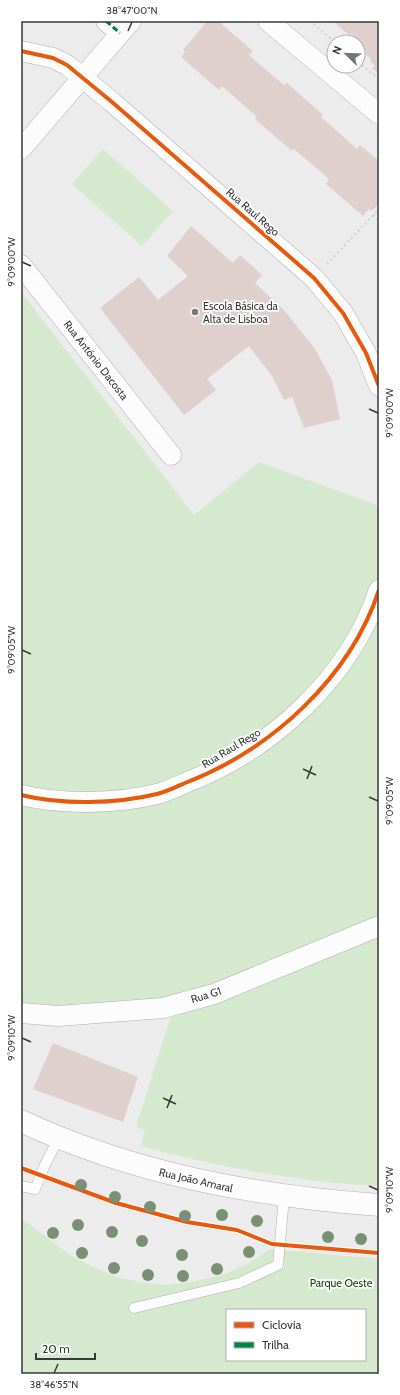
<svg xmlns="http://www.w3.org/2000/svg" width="400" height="1395" font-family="Cabin,sans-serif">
<rect width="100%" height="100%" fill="#ececec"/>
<g fill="#d4e9ce" fill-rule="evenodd">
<polygon points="103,149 173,211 142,246 72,184"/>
<path d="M21,292L194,515L259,462L379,506V1186C298,1182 219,1167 141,1146L145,1130L136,1127L171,1016L82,1025L21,1021Z"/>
<path d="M21,1218L70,1255L95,1268L120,1278L145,1283L168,1285L198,1281L225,1274L249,1263L270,1249L379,1259V1374H21ZM227,1310H365V1360H227Z"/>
</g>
<g fill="#dfd0ce">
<polygon points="207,21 210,24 212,21 218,21 253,51 249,55 266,70 284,85 287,83 323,115 321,117 357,149 360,145 379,161 379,203 372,211 369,209 363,216 326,184 329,179 294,149 292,151 255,119 257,117 222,86 219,90 181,57 185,52 183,50"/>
<polygon points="333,21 379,21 379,74 372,68 375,66 370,61 371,59 358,47 358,42 354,42 357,39 351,34 350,36"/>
<polygon points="191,226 233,263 240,255 262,275 255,283 284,310 315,349 332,380 340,419 304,428 292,397 284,400 272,376 249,346 207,379 216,390 184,415 100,308 139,277 158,300 188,276 167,256"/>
<polygon points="53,1043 138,1077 123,1122 33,1089"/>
</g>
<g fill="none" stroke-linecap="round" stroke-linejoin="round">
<g stroke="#b0b0b0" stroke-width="11">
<g id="lane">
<polyline points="21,1186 35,1189 44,1167 59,1137"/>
<polyline points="134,1308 239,1283 278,1265 284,1197"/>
</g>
</g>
<g stroke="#b0b0b0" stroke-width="21">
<g id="street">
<polyline points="106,21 120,33"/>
<polyline points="268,21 379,114"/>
<polyline points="21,51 53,58 67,65 112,102 314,278 343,313 366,353 379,386"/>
<polyline points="21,149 131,21"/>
<polyline points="21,265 171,455"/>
<path d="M21,795C62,805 116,804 157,794C166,792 176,787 185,783C271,750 350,678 379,590"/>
<polyline points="21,1013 58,1016 163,1008 214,994 379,926"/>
</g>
</g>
<g stroke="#b0b0b0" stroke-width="23">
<path id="secondary" d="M21,1121C134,1174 255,1196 379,1205"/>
</g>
<g stroke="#d4d5d5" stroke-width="2.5" stroke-dasharray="2 3" stroke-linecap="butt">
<polyline points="310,21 335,42"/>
<polyline points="358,62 379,79"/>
<polyline points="373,215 379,221"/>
<polyline points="327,264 379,209"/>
<polyline points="377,1374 379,1372"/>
</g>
<use href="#lane" stroke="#fcfcfc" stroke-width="10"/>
<use href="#street" stroke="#fcfcfc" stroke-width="20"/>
<use href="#secondary" stroke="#fcfcfc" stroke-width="22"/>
<polyline stroke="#00873e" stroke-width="3" stroke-dasharray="6 3" stroke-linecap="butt" points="106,21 120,33"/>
<g stroke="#fff" stroke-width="6">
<g id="cycleway">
<polyline points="21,51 53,58 67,65 112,102 314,278 343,313 366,353 379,386"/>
<path d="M21,795C62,805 116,804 157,794C166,792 176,787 185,783C271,750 350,678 379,590"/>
<polyline points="21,1168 116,1203 187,1222 237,1230 272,1244 379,1253"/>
</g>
</g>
<use href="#cycleway" stroke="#e8590c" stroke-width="4"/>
</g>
<g fill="#7a9074">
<circle cx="81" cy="1185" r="6"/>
<circle cx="115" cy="1197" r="6"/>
<circle cx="150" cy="1207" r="6"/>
<circle cx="222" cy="1215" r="6"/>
<circle cx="185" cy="1216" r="6"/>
<circle cx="257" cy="1221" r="6"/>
<circle cx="78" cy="1225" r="6"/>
<circle cx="112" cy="1232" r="6"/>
<circle cx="53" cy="1233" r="6"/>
<circle cx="328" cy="1237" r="6"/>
<circle cx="361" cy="1239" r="6"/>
<circle cx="142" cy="1241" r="6"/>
<circle cx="249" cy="1252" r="6"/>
<circle cx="82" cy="1253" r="6"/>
<circle cx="182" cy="1255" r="6"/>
<circle cx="114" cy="1268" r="6"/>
<circle cx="217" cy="1269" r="6"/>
<circle cx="148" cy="1275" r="6"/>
<circle cx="183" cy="1276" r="6"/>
</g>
<path fill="none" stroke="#373838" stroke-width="1.5" d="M128,31L132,22M22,262L31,266M369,409L378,413M22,650L31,654M303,769L316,775M307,779L312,766M369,797L378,801M22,1038L31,1042M163,1098L176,1104M167,1108L172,1095M369,1186L378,1190M54,1373L58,1364"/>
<circle fill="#767777" stroke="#fff" stroke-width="1.5" cx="195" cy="312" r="4"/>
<g text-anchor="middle" stroke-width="3.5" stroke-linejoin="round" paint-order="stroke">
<g font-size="11" fill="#373838" stroke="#fff">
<text transform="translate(253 212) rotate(41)" y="4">Rua Raul Rego</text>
<text transform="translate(96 360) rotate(52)" y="4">Rua António Dacosta</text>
<text transform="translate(231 748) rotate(-31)" y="4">Rua Raul Rego</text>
<text transform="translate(206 995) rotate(-17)" y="4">Rua G1</text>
<text transform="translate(196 1180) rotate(13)" y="4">Rua João Amaral</text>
</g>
<g font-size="11" fill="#373838" stroke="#fff" text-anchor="start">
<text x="203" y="310">Escola Básica da<tspan x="203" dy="13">Alta de Lisboa</tspan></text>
</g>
<g font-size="11" fill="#1d4412" stroke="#fff">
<text x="341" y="1287">Parque Oeste</text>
</g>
</g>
<rect width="400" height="1395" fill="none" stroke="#ffffff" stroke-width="44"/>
<rect x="226" y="1309" width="140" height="52" fill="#ffffff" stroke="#afafaf"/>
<rect x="234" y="1322" width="20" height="6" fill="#e8590c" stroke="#afafaf"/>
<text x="262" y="1329" font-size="12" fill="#373838">Ciclovia</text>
<rect x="234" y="1342" width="20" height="6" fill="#00873e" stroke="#afafaf"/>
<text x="262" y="1349" font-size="12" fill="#373838">Trilha</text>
<g transform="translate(346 54) rotate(293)"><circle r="19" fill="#ffffff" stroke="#afafaf"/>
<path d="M0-3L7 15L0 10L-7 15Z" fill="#767777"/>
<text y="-6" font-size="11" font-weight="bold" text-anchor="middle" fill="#373838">N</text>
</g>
<path d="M36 1353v6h59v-6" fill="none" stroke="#373838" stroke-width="2"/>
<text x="42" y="1353" font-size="12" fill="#373838" stroke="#ffffff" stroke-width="3" paint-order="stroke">20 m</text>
<rect x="22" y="22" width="356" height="1351" fill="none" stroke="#373838" stroke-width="1.5"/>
<g font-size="10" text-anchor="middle" fill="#373838">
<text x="132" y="14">38°47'00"N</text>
<text transform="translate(11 262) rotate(-90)" y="4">9°09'00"W</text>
<text transform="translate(389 413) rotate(-90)" y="4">9°09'00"W</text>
<text transform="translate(11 650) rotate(-90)" y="4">9°09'05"W</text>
<text transform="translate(389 801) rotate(-90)" y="4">9°09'05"W</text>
<text transform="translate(11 1038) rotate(-90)" y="4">9°09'10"W</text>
<text transform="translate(389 1190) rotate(-90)" y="4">9°09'10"W</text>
<text x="54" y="1388">38°46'55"N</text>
</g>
</svg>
